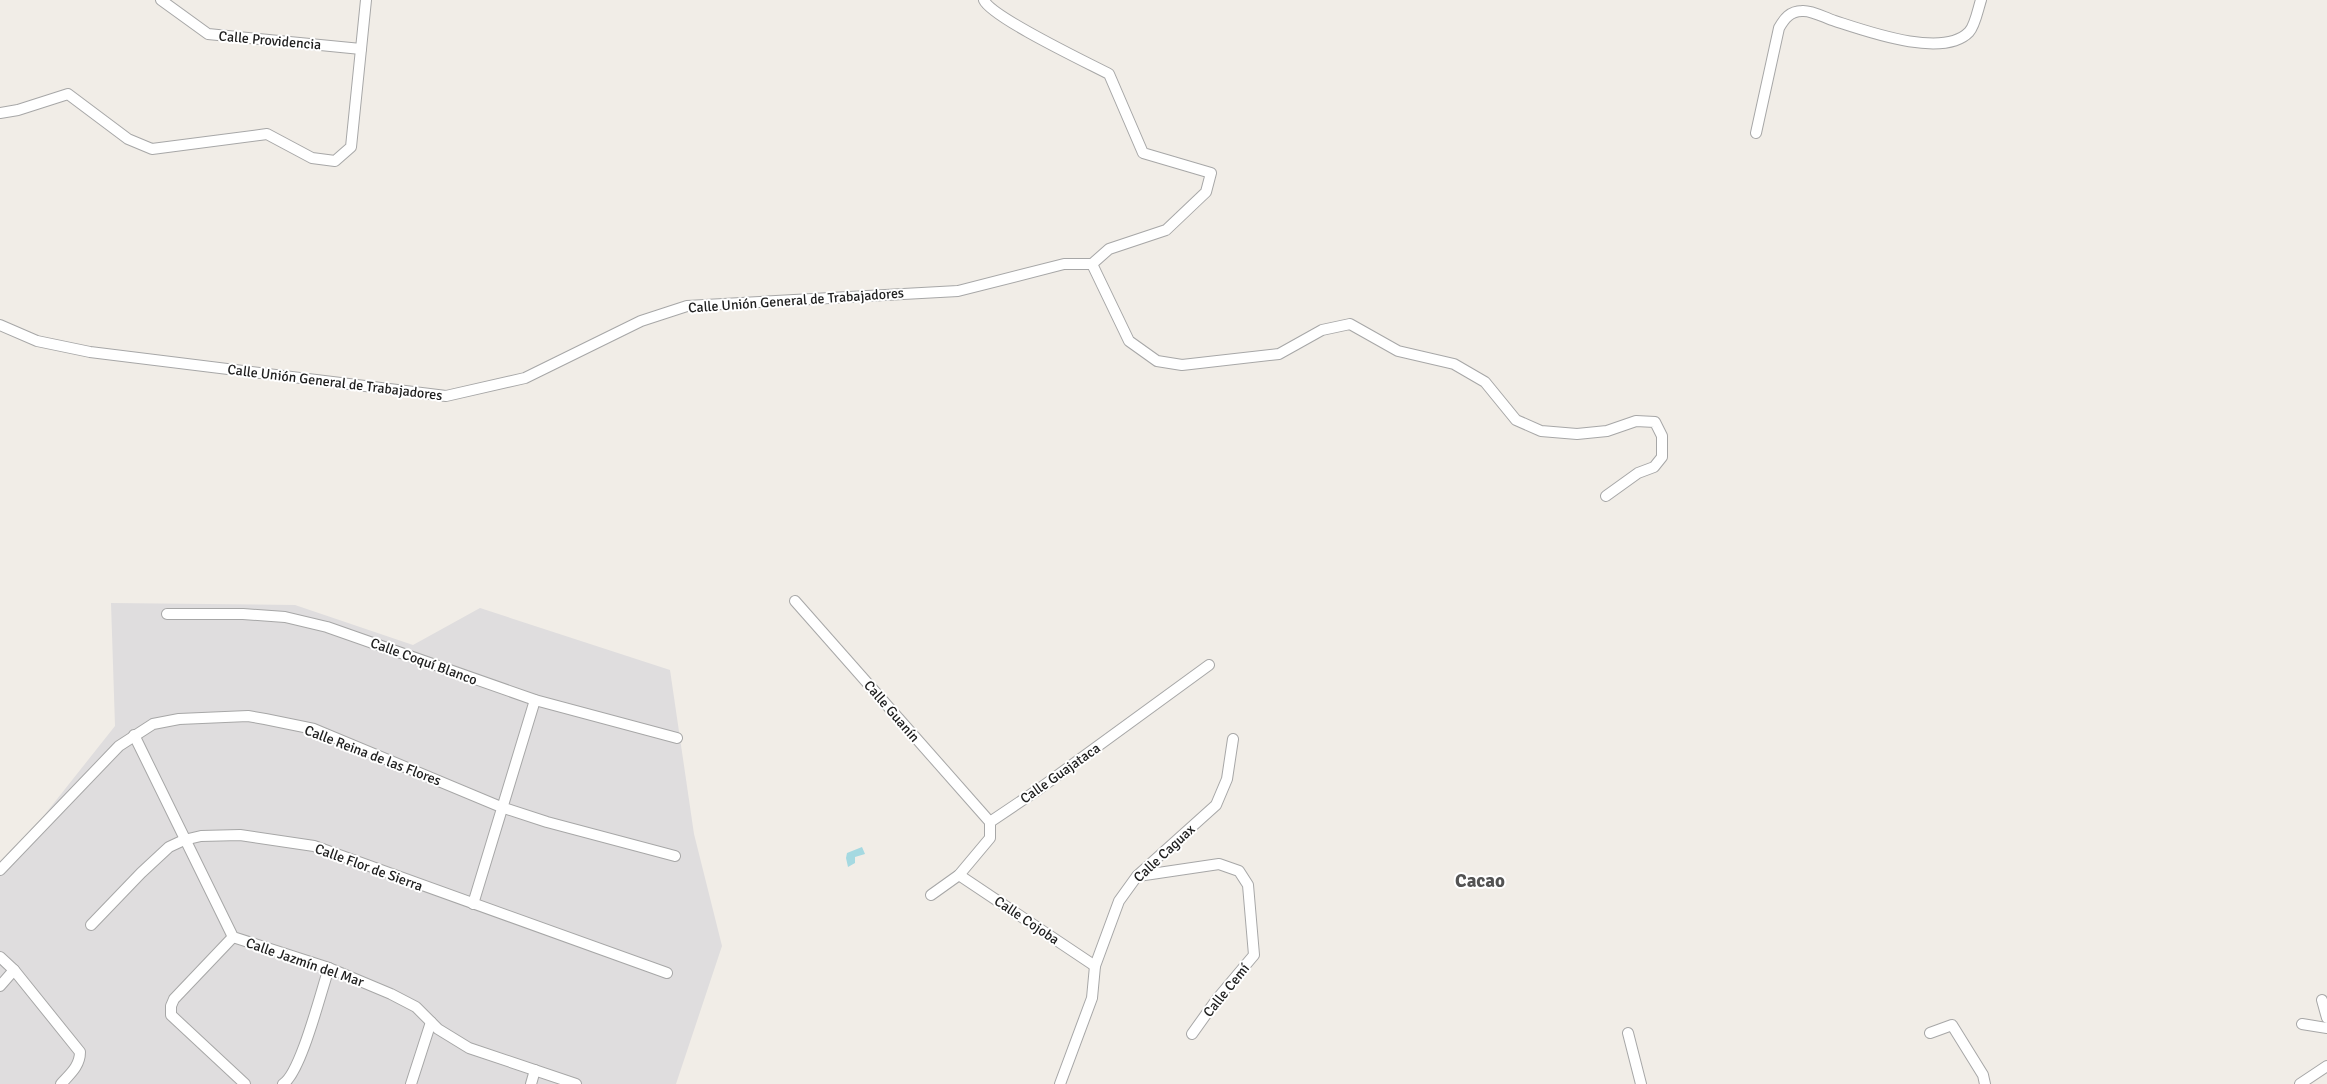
<svg xmlns="http://www.w3.org/2000/svg" width="2327" height="1084" font-family="Signika,sans-serif">
<rect width="100%" height="100%" fill="#f1ede7"/>
<polygon fill="#dfddde" points="111,603 295,605 413,645 480,608 670,670 694,834 722,946 676,1084 0,1084 0,871 115,726"/>
<polygon fill="#a5d9e1" points="862,847 865,854 855,857 855,863 848,867 846,858 847,853"/>
<g fill="none" stroke-linecap="round" stroke-linejoin="round">
<g stroke="#a7a7a7" stroke-width="12">
<g id="minor">
<polyline points="161,0 208,34 361,49"/>
<polyline points="0,113 18,110 68,94 128,139 152,149 267,134 312,158 335,161 351,147 366,0"/>
<path d="M1756,133L1779,28C1784,19 1790,11 1802,11C1812,10 1825,18 1835,21C1866,31 1943,59 1969,32C1975,26 1978,9 1981,0"/>
<polyline points="1092,264 1129,341 1157,361 1182,365 1279,354 1322,330 1350,324 1398,351 1454,364 1485,382 1516,420 1541,431 1577,434 1607,431 1636,421 1655,422 1662,436 1662,457 1654,467 1638,473 1606,496"/>
<path d="M0,325L37,341L90,352L446,396L525,378L641,321L687,306L958,291L1064,264H1092L1109,249L1166,230L1206,192L1211,173L1143,153L1109,74C1088,63 991,17 984,0"/>
<polyline points="795,601 990,822"/>
<polyline points="167,614 243,614 285,617 327,627 535,700 677,738"/>
<polyline points="134,735 233,937 329,968 391,994 416,1007 438,1029 469,1048 576,1084"/>
<polyline points="0,870 119,746 153,724 179,719 248,716 265,719 314,729 501,807 547,822 675,856"/>
<polyline points="959,875 1095,966"/>
<polyline points="1138,876 1219,864 1239,871 1248,885 1254,955 1217,999 1192,1034"/>
<polyline points="931,895 959,875 990,838 990,822 1039,789 1209,665"/>
<polyline points="473,904 535,700"/>
<polyline points="91,925 141,873 169,847 184,840 201,836 240,835 314,846 667,973"/>
<polyline points="233,937 174,999 171,1006 171,1015 245,1084"/>
<path d="M0,957L14,970L80,1052C80,1066 70,1074 61,1084"/>
<polyline points="0,986 14,970"/>
<polyline points="2322,1000 2327,1018"/>
<polyline points="2302,1024 2327,1028"/>
<polyline points="1628,1033 1641,1084"/>
<polyline points="1930,1033 1952,1025 1983,1075 1985,1084"/>
<path d="M283,1084C301,1073 321,991 329,968"/>
<polyline points="411,1084 431,1022"/>
<polyline points="531,1084 535,1070"/>
<polyline points="1060,1084 1092,998 1095,966 1119,901 1137,876 1216,805 1227,779 1233,739"/>
<polyline points="2300,1084 2327,1066"/>
</g>
</g>
<use href="#minor" stroke="#fff" stroke-width="10"/>
</g>
<g text-anchor="middle" stroke-width="4" stroke-linejoin="round" paint-order="stroke">
<g font-size="14" fill="#202020" stroke="#fff">
<text transform="translate(270 40) rotate(5)" y="5">Calle Providencia</text>
<text transform="translate(796 300) rotate(-4)" y="5">Calle Unión General de Trabajadores</text>
<text transform="translate(335 382) rotate(7)" y="5">Calle Unión General de Trabajadores</text>
<text transform="translate(424 661) rotate(20)" y="5">Calle Coquí Blanco</text>
<text transform="translate(892 711) rotate(49)" y="5">Calle Guanín</text>
<text transform="translate(373 755) rotate(21)" y="5">Calle Reina de las Flores</text>
<text transform="translate(1060 773) rotate(-35)" y="5">Calle Guajataca</text>
<text transform="translate(1164 853) rotate(-43)" y="5">Calle Caguax</text>
<text transform="translate(369 867) rotate(20)" y="5">Calle Flor de Sierra</text>
<text transform="translate(1027 920) rotate(34)" y="5">Calle Cojoba</text>
<text transform="translate(305 962) rotate(19)" y="5">Calle Jazmín del Mar</text>
<text transform="translate(1226 990) rotate(-51)" y="5">Calle Cemí</text>
</g>
<g font-size="19" font-weight="bold" fill="#535353" stroke="#fff">
<text x="1480" y="887">Cacao</text>
</g>
</g>
</svg>
